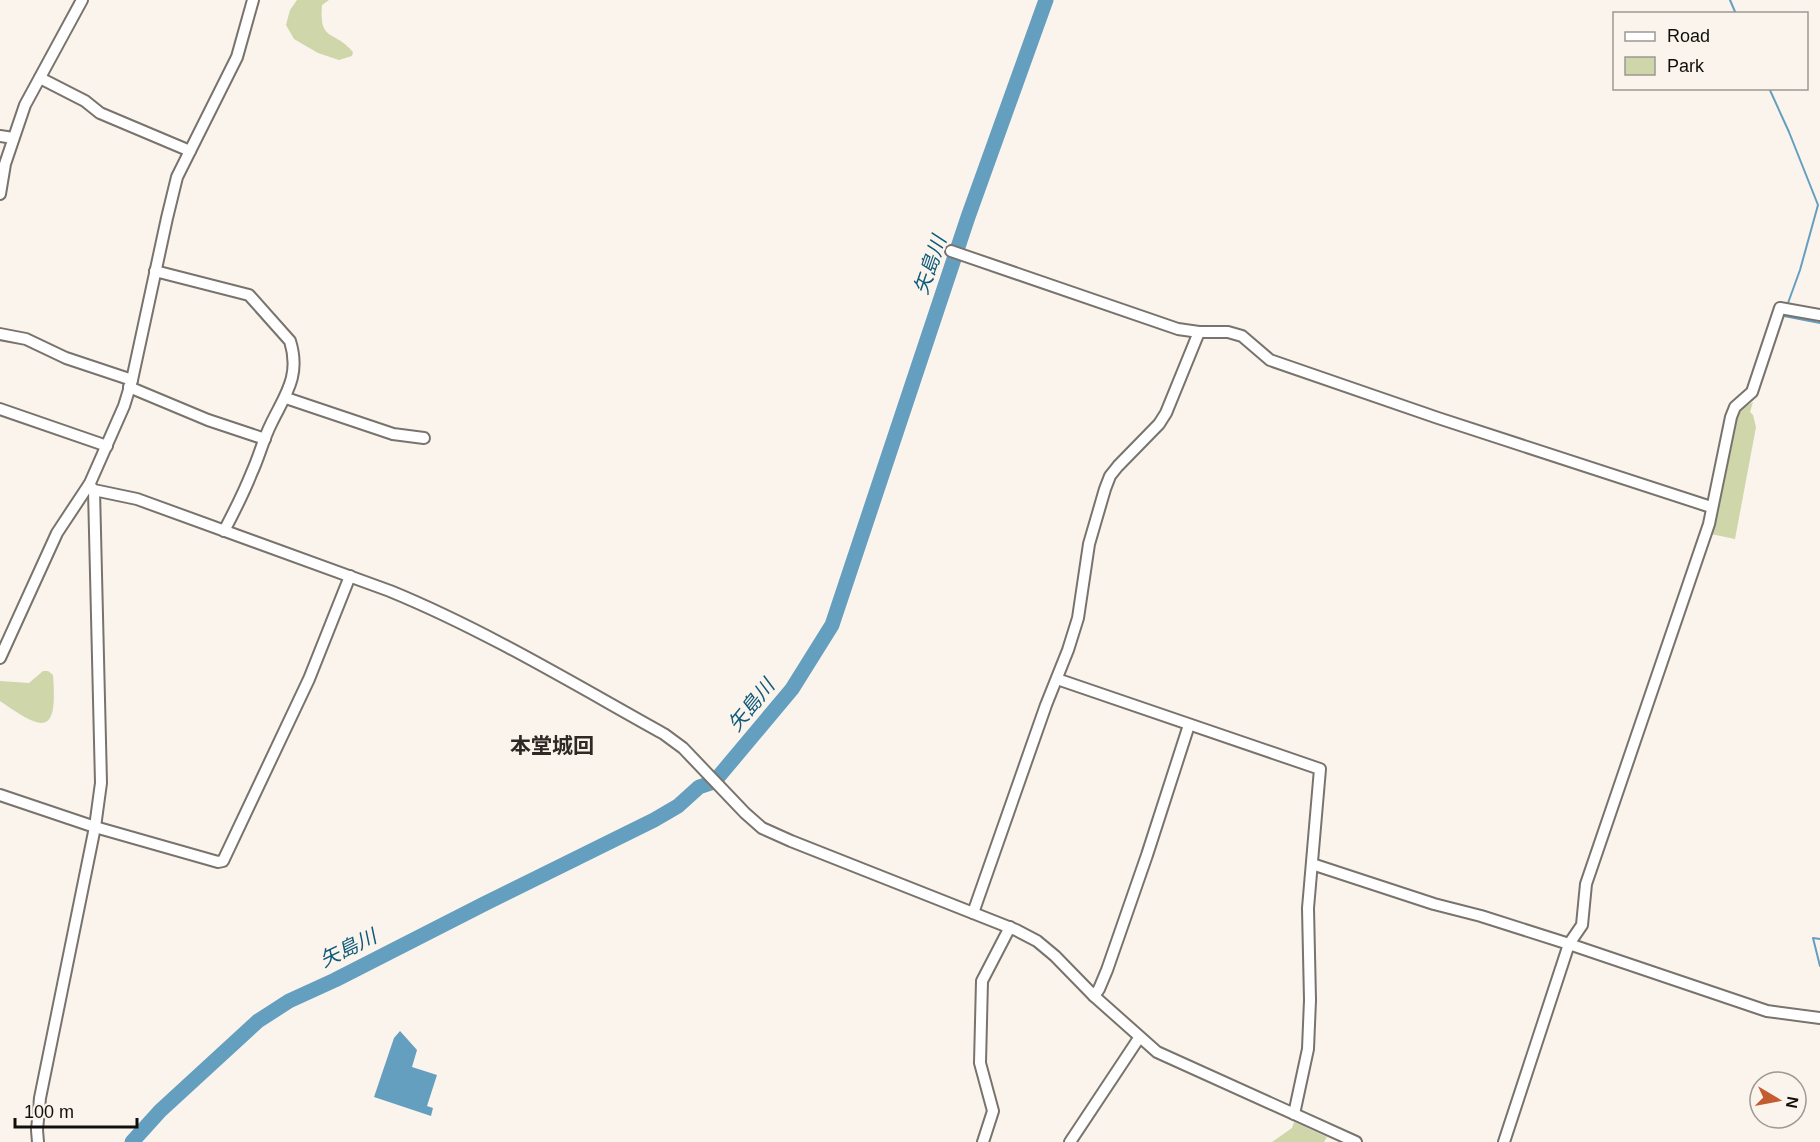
<svg xmlns="http://www.w3.org/2000/svg" width="1820" height="1142" font-family="Helvetica,'Noto Sans JP',sans-serif">
<rect width="100%" height="100%" fill="#faf4ec"/>
<g fill="#ced6aa">
<path d="M297,0H329L322,5C319,43 334,29 353,52L352,56L339,60L318,53L294,39L286,25L290,10Z"/>
<polygon points="1753,402 1750,412 1753,415 1756,427 1735,539 1711,534 1735,420 1743,408"/>
<path d="M43,671H48L53,675C58,737 43,731 0,701V681L29,683Z"/>
<polygon points="1294,1122 1327,1137 1324,1142 1272,1142 1292,1128"/>
</g>
<polygon fill="#649fbf" points="400,1031 417,1050 412,1067 437,1075 427,1106 433,1108 431,1116 374,1097 394,1038"/>
<g fill="none" stroke-linecap="round" stroke-linejoin="round">
<g stroke="#649fbf" stroke-width="2">
<polyline points="1730,0 1736,14"/>
<polyline points="1769,88 1789,132 1818,205 1800,270 1788,303"/>
<polyline points="1784,316 1820,323"/>
<polyline points="1820,939 1813,938 1820,966"/>
</g>
<polyline stroke="#649fbf" stroke-width="15" points="132,1142 160,1111 258,1021 289,1001 335,980 484,904 654,820 678,806 699,787 714,782 792,689 832,625 968,217 1046,0"/>
<g stroke="#78736c" stroke-width="14">
<g id="minor">
<polyline points="40,78 85,101 100,113 190,151"/>
<polyline points="0,136 13,138"/>
<polyline points="0,194 5,164 25,105 82,0"/>
<polyline points="951,251 1178,329 1199,332 1228,332 1242,336 1270,360 1438,418 1711,507"/>
<path d="M155,271L249,295L290,341C301,376 285,395 271,424C263,440 259,457 252,472C244,492 234,512 224,531"/>
<polyline points="0,334 26,339 66,358 132,380"/>
<polyline points="129,387 208,420 265,439"/>
<polyline points="286,398 393,434 424,438"/>
<polyline points="0,409 107,446"/>
<path d="M89,485L94,490L137,499L390,591C485,630 574,684 664,734L683,748L745,813L762,828L791,841L1016,930L1037,941L1055,956L1094,996L1157,1052L1356,1142"/>
<polyline points="0,658 57,533 90,483 124,406 132,380 167,218 177,177 237,57 253,0"/>
<polyline points="1057,679 1320,769 1308,908 1310,1000 1308,1049 1294,1114"/>
<polyline points="0,795 95,827 218,862 223,861 309,679 350,576"/>
<polyline points="1312,864 1434,904 1481,916 1569,944 1767,1011 1820,1018"/>
<polyline points="973,913 1046,705 1068,650 1078,618 1089,544 1105,489 1110,476 1118,466 1159,424 1166,413 1199,332"/>
<polyline points="1094,996 1099,989 1107,970 1147,855 1189,725"/>
<polyline points="38,1142 37,1130 40,1098 95,827 101,783 94,490"/>
<polyline points="983,1142 993,1111 980,1063 982,981 1010,927"/>
<polyline points="1070,1142 1139,1038"/>
<polyline points="1504,1142 1569,944 1582,925 1586,884 1709,524 1731,417 1735,407 1752,392 1780,308 1820,315"/>
</g>
</g>
<use href="#minor" stroke="#fff" stroke-width="10"/>
</g>
<g text-anchor="middle" stroke-width="5" stroke-linejoin="round" paint-order="stroke">
<g font-size="20" font-style="italic" fill="#0e5a7b" stroke="#faf4ec">
<text transform="translate(930 265) rotate(-71)" y="7">矢島川</text>
<text transform="translate(751 705) rotate(-51)" y="7">矢島川</text>
<text transform="translate(348 948) rotate(-26)" y="7">矢島川</text>
</g>
<g font-size="21" font-weight="bold" fill="#2e2924" stroke="#faf4ec">
<text x="552" y="753">本堂城回</text>
</g>
</g>
<rect x="1613" y="12" width="195" height="78" fill="#faf4ec" stroke="#9d9892" stroke-width="1.5"/>
<rect x="1625" y="32" width="30" height="9" fill="#ffffff" stroke="#9d9892" stroke-width="1.5"/>
<text x="1667" y="42" font-size="18" fill="#110f0c">Road</text>
<rect x="1625" y="57" width="30" height="18" fill="#ced6aa" stroke="#9d9892" stroke-width="1.5"/>
<text x="1667" y="72" font-size="18" fill="#110f0c">Park</text>
<g transform="translate(1778 1100) rotate(100)"><circle r="28" fill="#faf4ec" stroke="#9d9892" stroke-width="1.5"/>
<path d="M0-4.5L10 22L0 15L-10 22Z" fill="#c35c2f"/>
<text y="-9" font-size="16" font-weight="bold" text-anchor="middle" fill="#110f0c">N</text>
</g>
<path d="M15 1118v9h122v-9" fill="none" stroke="#110f0c" stroke-width="3"/>
<text x="24" y="1118" font-size="18" fill="#110f0c" stroke="#faf4ec" stroke-width="4.5" paint-order="stroke">100 m</text>
</svg>
